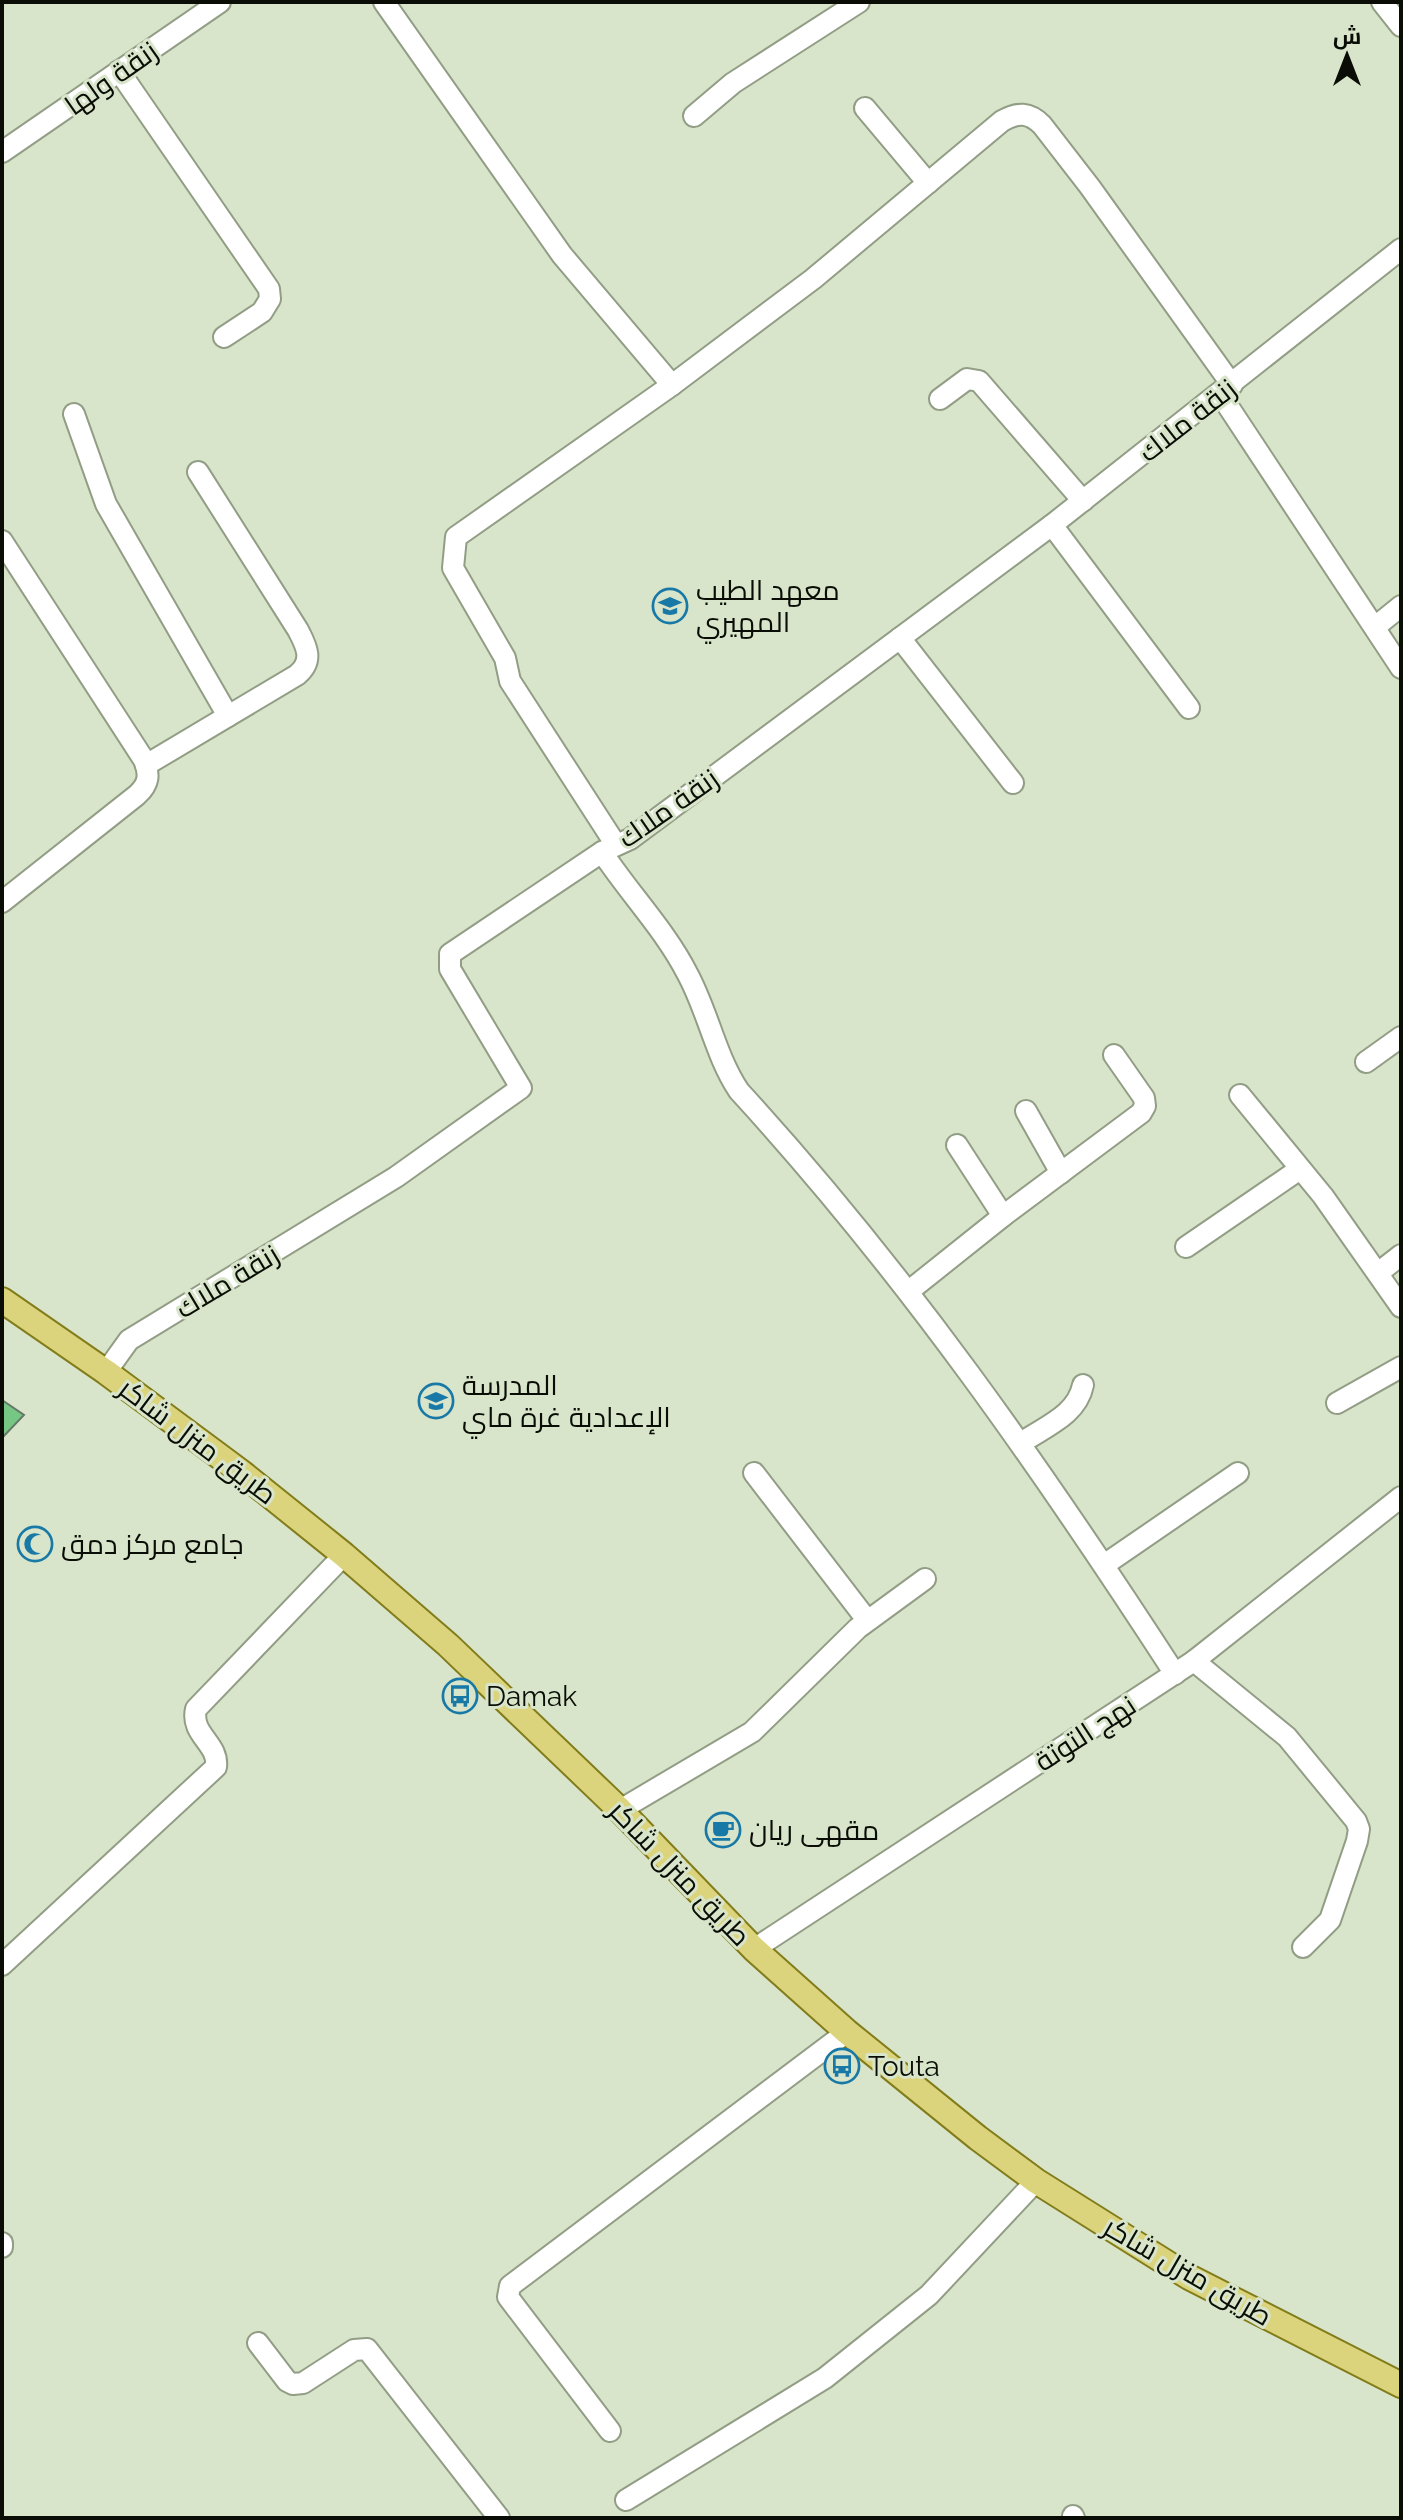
<svg xmlns="http://www.w3.org/2000/svg" width="1403" height="2520" font-family="Raleway,Cairo,sans-serif">
<rect width="100%" height="100%" fill="#d9e5cb"/>
<polygon fill="#75c783" stroke="#657968" stroke-width="2" points="2,1400 24,1415 2,1438"/>
<g fill="none" stroke-linecap="round" stroke-linejoin="round">
<g stroke="#929d85" stroke-width="24">
<g id="minor">
<polyline points="384,2 562,255 672,385"/>
<polyline points="1382,2 1401,26"/>
<polyline points="119,71 269,289 270,299 262,312 224,337"/>
<polyline points="865,108 928,183"/>
<polyline points="694,116 733,83 859,2"/>
<polyline points="2,152 220,2"/>
<polyline points="1220,394 1401,668"/>
<polyline points="940,399 967,379 979,381 1083,501"/>
<polyline points="74,414 106,504 228,716"/>
<polyline points="1052,525 1189,708"/>
<path d="M2,541L144,760C150,775 149,784 137,795L2,902"/>
<polyline points="1375,627 1401,606"/>
<polyline points="900,638 1013,783"/>
<path d="M146,765L297,675C314,661 307,647 298,630L198,472"/>
<path d="M616,845L510,681L505,658L453,568L456,537L672,385L813,279L1002,121C1018,112 1029,112 1042,125L1090,187L1232,385"/>
<path d="M602,852C629,893 665,930 687,973C708,1011 715,1055 739,1091C905,1272 1042,1469 1175,1674"/>
<polyline points="1366,1062 1401,1037"/>
<polyline points="1240,1095 1323,1196 1401,1307"/>
<polyline points="1026,1111 1061,1173"/>
<polyline points="957,1145 1003,1216"/>
<polyline points="1186,1247 1300,1169"/>
<polyline points="1378,1273 1401,1255"/>
<polyline points="909,1291 1003,1216 1141,1113 1145,1106 1144,1098 1114,1055"/>
<polyline points="106,1372 129,1340 396,1177 521,1088 450,969 450,954 602,852 630,839 1052,525 1401,249"/>
<polyline points="1337,1403 1401,1367"/>
<path d="M1021,1443C1046,1426 1077,1415 1083,1385"/>
<polyline points="754,1473 867,1620"/>
<polyline points="1104,1565 1238,1473"/>
<polyline points="1194,1661 1287,1737 1356,1821 1359,1829 1357,1841 1330,1920 1303,1947"/>
<polyline points="620,1810 752,1732 858,1628 925,1579"/>
<polyline points="754,1949 1194,1661 1401,1497"/>
<path d="M2,1965L216,1767C219,1743 190,1735 196,1709L344,1555"/>
<polyline points="2,2243 2,2247"/>
<polyline points="258,2343 287,2381 293,2384 303,2383 354,2350 367,2349 499,2518"/>
<polyline points="610,2431 508,2297 510,2286 847,2032"/>
<polyline points="626,2500 825,2378 929,2295 1036,2181"/>
<polyline points="1073,2516 1074,2518"/>
</g>
</g>
<g stroke="#827c1a" stroke-width="28">
<polyline id="major" points="2,1300 106,1372 242,1473 344,1555 448,1645 620,1810 754,1949 847,2032 978,2138 1036,2181 1189,2277 1401,2385"/>
</g>
<use href="#minor" stroke="#fff" stroke-width="20"/>
<use href="#major" stroke="#dbd47c" stroke-width="24"/>
</g>
<defs>
<g id="school-ring" transform="scale(1.8)"><circle r="9.5" fill="#d9e5cb" stroke="#1979a6" stroke-width="1.5"/><path d="M0-5L7-2L0 1L-7-2ZM-4 1L0 2.5L4 1V4Q0 6-4 4Z" fill="#1979a6"/></g>
<g id="mosque-ring" transform="scale(1.8)"><circle r="9.5" fill="#d9e5cb" stroke="#1979a6" stroke-width="1.5"/><path d="M3.5-4.9A6 6 0 1 0 3.5 4.9A5 5 0 1 1 3.5-4.9Z" fill="#1979a6"/></g>
<g id="bus-ring" transform="scale(1.8)"><circle r="9.5" fill="#d9e5cb" stroke="#1979a6" stroke-width="1.5"/><path d="M-5-6H5V4H4V6H2V4H-2V6H-4V4H-5ZM-3.5-4V0h7V-4ZM-3.5 1.2v1.5H-2V1.2ZM2 1.2v1.5H3.5V1.2Z" fill="#1979a6"/></g>
<g id="cafe-ring" transform="scale(1.8)"><circle r="9.5" fill="#d9e5cb" stroke="#1979a6" stroke-width="1.5"/><path d="M-5.5-4.5H6V0H3Q3 3.5 0 3.5H-2.5Q-5.5 3.5-5.5 0ZM3-3.2v2h1.7v-2ZM-6 4.5H4V6H-6Z" fill="#1979a6"/></g>
</defs>
<g fill-rule="evenodd">
<use href="#school-ring" x="670" y="606"/>
<use href="#school-ring" x="436" y="1401"/>
<use href="#mosque-ring" x="35" y="1544"/>
<use href="#bus-ring" x="460" y="1696"/>
<use href="#cafe-ring" x="723" y="1830"/>
<use href="#bus-ring" x="842" y="2066"/>
</g>
<g text-anchor="middle" stroke-width="6" stroke-linejoin="round" paint-order="stroke">
<g font-size="28" fill="#090d05" stroke="#d9e5cb">
<text transform="translate(111 78) rotate(-35)" y="10">زنقة ولها</text>
<text transform="translate(1187 420) rotate(-38)" y="10">زنقة ملاك</text>
<text transform="translate(668 808) rotate(-35)" y="10">زنقة ملاك</text>
<text transform="translate(227 1281) rotate(-31)" y="10">زنقة ملاك</text>
<text transform="translate(198 1441) rotate(37)" y="10">طريق منزل شاكر</text>
<text transform="translate(1085 1733) rotate(-33)" y="10">نهج التوتة</text>
<text transform="translate(680 1873) rotate(46)" y="10">طريق منزل شاكر</text>
<text transform="translate(1188 2271) rotate(30)" y="10">طريق منزل شاكر</text>
</g>
<g font-size="28" fill="#090d05" stroke="#d9e5cb" text-anchor="start">
<text x="696" y="600">معهد الطيب<tspan x="696" dy="32">المهيري</tspan></text>
<text x="462" y="1395">المدرسة<tspan x="462" dy="32">الإعدادية غرة ماي</tspan></text>
<text x="61" y="1554">جامع مركز دمق</text>
<text x="486" y="1706">Damak</text>
<text x="749" y="1840">مقهى ريان</text>
<text x="868" y="2076">Touta</text>
</g>
</g>
<rect width="1403" height="2520" fill="none" stroke="#090d05" stroke-width="8"/>
<g transform="translate(1347 56)" stroke="#d9e5cb" stroke-width="6" paint-order="stroke">
<path d="M0-6L14 30L0 20L-14 30Z" fill="#090d05"/>
<text y="-12" font-size="22" font-weight="bold" text-anchor="middle" fill="#090d05">ش</text>
</g>
</svg>
